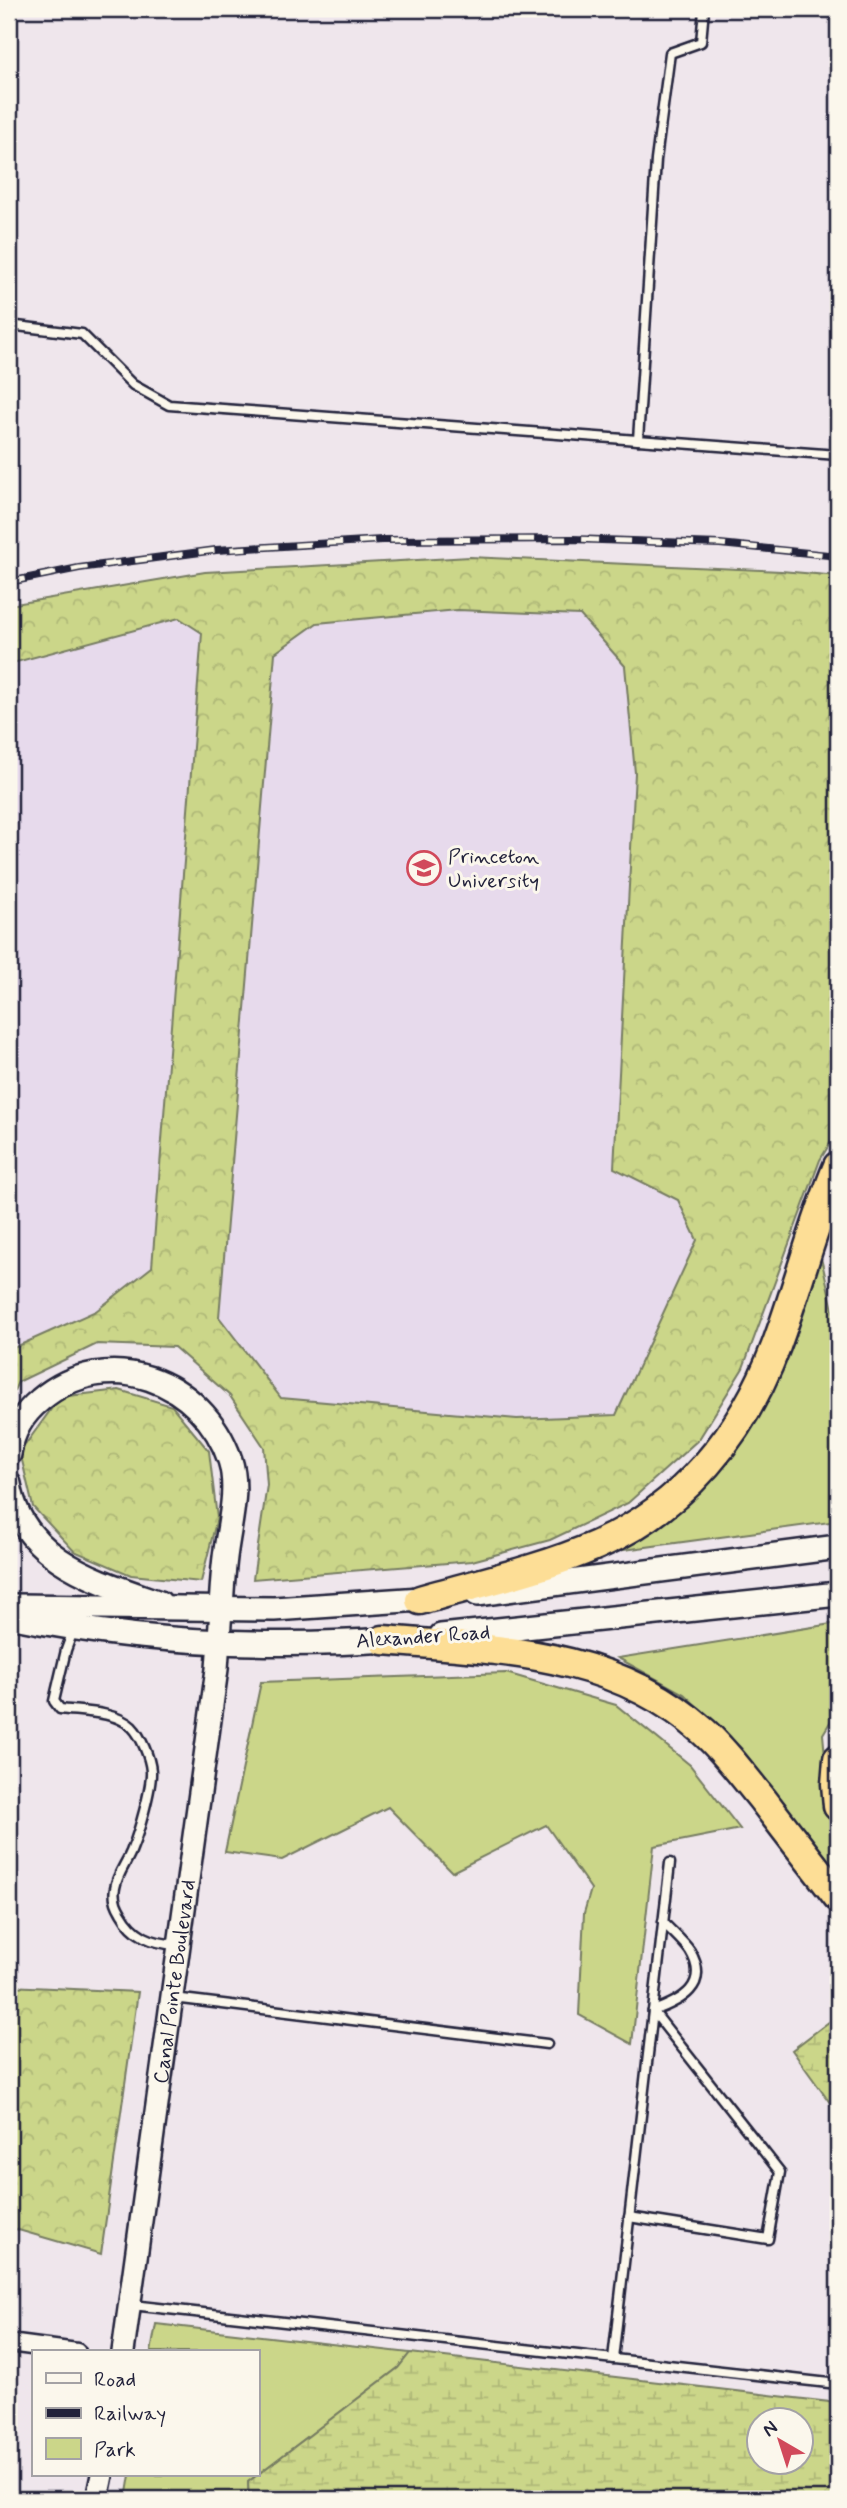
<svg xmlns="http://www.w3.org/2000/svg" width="847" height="2508" font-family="Mynerve,sans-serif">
<defs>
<pattern id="forest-crowns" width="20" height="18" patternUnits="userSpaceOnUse" patternTransform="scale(1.75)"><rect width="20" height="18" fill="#cbd689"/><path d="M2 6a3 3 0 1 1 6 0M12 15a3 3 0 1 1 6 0" fill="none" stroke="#aeb777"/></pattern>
<pattern id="wetland-marsh" width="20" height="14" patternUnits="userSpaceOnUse" patternTransform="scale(1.75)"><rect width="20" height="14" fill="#cbd689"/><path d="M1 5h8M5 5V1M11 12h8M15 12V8" fill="none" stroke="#aeb777"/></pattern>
</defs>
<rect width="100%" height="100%" fill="#efe6ec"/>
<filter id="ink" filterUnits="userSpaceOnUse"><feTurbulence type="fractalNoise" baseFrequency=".0143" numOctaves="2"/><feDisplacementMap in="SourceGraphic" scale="14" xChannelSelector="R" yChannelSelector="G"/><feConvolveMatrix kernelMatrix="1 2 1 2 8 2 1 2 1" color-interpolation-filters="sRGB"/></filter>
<g filter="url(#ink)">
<polygon fill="#e7daec" points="470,557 781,571 838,576 838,1130 820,1160 743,1368 699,1439 628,1503 550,1540 472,1561 253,1579 267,1485 264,1447 230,1396 174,1347 97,1344 18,1382 9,1401 9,605 205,572"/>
<g fill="#cbd689" stroke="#767c62" stroke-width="2">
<polygon points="821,1258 838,1331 838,1521 616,1551 749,1434"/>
<polygon points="838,1623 838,1709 823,1734 835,1868 741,1748 684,1694 618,1658"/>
<polygon points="506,1673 616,1705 690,1765 740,1829 654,1846 632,2044 579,2015 584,1913 591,1889 546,1825 452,1872 388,1807 282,1860 225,1852 261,1682"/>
<polygon points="156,2324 410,2353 398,2368 248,2482 249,2499 126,2499 130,2475 257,2475 257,2352 151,2352"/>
</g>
<g fill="url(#forest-crowns)" stroke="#767c62" stroke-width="2" fill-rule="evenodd">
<path d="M470,557L781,571L838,576V1130L820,1160L743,1368L699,1439L628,1503L550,1540L472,1561L253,1579L267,1485L264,1447L230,1396L174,1347L97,1344L18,1382L9,1401V1350L96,1311L152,1267L202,633L179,618L9,664V605L205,572ZM458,610L580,615L625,666L635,773L614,1168L678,1200L697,1240L616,1415L517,1419L281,1398L219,1317L275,653L317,623Z"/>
<polygon points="119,1390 172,1406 209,1451 217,1518 201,1582 131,1575 74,1551 33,1507 20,1452 60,1397"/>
<polygon points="9,1986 138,1992 101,2254 15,2229 9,2229"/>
</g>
<g fill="url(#wetland-marsh)" stroke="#767c62" stroke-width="2" fill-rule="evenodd">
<polygon points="838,2015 838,2114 792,2050"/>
<path d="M410,2353L838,2403V2499H249L248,2482L398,2368ZM760,2420H802V2462H760Z"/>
</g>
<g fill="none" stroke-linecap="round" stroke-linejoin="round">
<g stroke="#22223b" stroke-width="13">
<g id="service">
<polyline points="9,325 82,334 133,385 169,405 838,455"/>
<polyline points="638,440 656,160 670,53 701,42 704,9"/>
<path d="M73,1631L66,1650L54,1701L60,1709C82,1712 115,1711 132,1727C141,1736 150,1758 151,1771C152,1787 139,1832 132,1849C128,1861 117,1874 115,1888C113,1897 116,1905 121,1913C134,1936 151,1943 177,1945"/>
<polyline points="174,1998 547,2044"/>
<path d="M653,2011C681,2001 711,1986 690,1951C683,1941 671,1931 663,1922"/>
<polyline points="629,2217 768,2239 780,2172 653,2011"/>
<polyline points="132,2305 838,2384"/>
<polyline points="613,2359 670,1863"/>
</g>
</g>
<g stroke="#22223b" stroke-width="21">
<polyline id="minor" points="9,2343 77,2352"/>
</g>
<g stroke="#22223b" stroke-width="26">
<g id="tertiary">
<path id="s1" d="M123,2352L217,1669L221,1609"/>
<polyline points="97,2499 102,2475"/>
</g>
</g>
<g stroke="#22223b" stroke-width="28">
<g id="secondary">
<path d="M9,1454C12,1432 24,1413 40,1400C107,1343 203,1380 230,1460C239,1488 230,1521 226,1550C223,1570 222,1589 221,1609"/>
<path d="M9,1484C21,1560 98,1581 160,1603"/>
<polyline points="477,1594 838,1547"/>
<polyline points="16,1606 274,1609 436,1598"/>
<path d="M9,1616C136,1642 270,1649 400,1639"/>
<polyline points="441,1636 838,1594"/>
</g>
</g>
<g stroke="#22223b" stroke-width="33">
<g id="trunk">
<path d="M420,1600C479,1583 540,1570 597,1545C684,1507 743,1434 776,1346C798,1287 813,1225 838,1166"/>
<path d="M383,1640C497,1650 613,1650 704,1732C726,1752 744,1777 763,1800C788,1833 813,1865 838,1897"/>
<polyline points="838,1759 836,1784 838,1806"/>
</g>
</g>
<use href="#service" stroke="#fbf7ec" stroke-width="8"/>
<use href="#minor" stroke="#fbf7ec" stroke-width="16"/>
<use href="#tertiary" stroke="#fbf7ec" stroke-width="21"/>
<use href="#secondary" stroke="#fbf7ec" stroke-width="23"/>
<use href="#trunk" stroke="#fdde96" stroke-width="28"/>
<g stroke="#22223b" stroke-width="8">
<polyline id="rail" points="9,582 79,568 216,550 382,540 572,539 720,544 838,556"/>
</g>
<use href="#rail" stroke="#fbf7ec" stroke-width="5" stroke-dasharray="16" stroke-linecap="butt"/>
</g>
</g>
<defs>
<g id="university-ring" transform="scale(1.75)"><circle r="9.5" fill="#fbf7ec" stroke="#d1495b" stroke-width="1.5"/><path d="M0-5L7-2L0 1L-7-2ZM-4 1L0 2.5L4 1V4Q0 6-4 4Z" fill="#d1495b"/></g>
</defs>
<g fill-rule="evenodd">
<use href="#university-ring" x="424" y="868"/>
</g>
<g text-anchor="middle" stroke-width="6" stroke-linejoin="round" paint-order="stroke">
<g font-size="21" fill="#22223b" stroke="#fbf7ec" text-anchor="start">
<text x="448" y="863">Princeton<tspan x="448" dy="24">University</tspan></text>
</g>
<g font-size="21" fill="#22223b" stroke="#fbf7ec">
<text transform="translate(423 1636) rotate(-4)" y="7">Alexander Road</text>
<text dy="7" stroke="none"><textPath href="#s1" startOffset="374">Canal Pointe Boulevard</textPath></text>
</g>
</g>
<rect width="847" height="2508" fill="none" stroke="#fbf7ec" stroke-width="35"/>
<rect x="18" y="18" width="812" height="2473" fill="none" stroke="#22223b" stroke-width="2.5" filter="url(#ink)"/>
<rect x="32" y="2350" width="228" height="126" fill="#fbf7ec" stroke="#a4a2a5" stroke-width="2"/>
<rect x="46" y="2373" width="35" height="10" fill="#fbf7ec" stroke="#a4a2a5" stroke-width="2"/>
<text x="94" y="2386" font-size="21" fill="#22223b">Road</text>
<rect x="46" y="2408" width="35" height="10" fill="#22223b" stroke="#a4a2a5" stroke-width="2"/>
<text x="94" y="2420" font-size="21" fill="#22223b">Railway</text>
<rect x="46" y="2438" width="35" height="21" fill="#cbd689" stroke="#a4a2a5" stroke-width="2"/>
<text x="94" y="2456" font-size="21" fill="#22223b">Park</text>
<g transform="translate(780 2441) rotate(321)"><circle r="33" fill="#fbf7ec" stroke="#a4a2a5" stroke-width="2"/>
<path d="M0-5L12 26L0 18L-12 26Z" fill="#d1495b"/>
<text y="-10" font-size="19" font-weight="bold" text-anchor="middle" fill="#22223b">N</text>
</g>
</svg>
